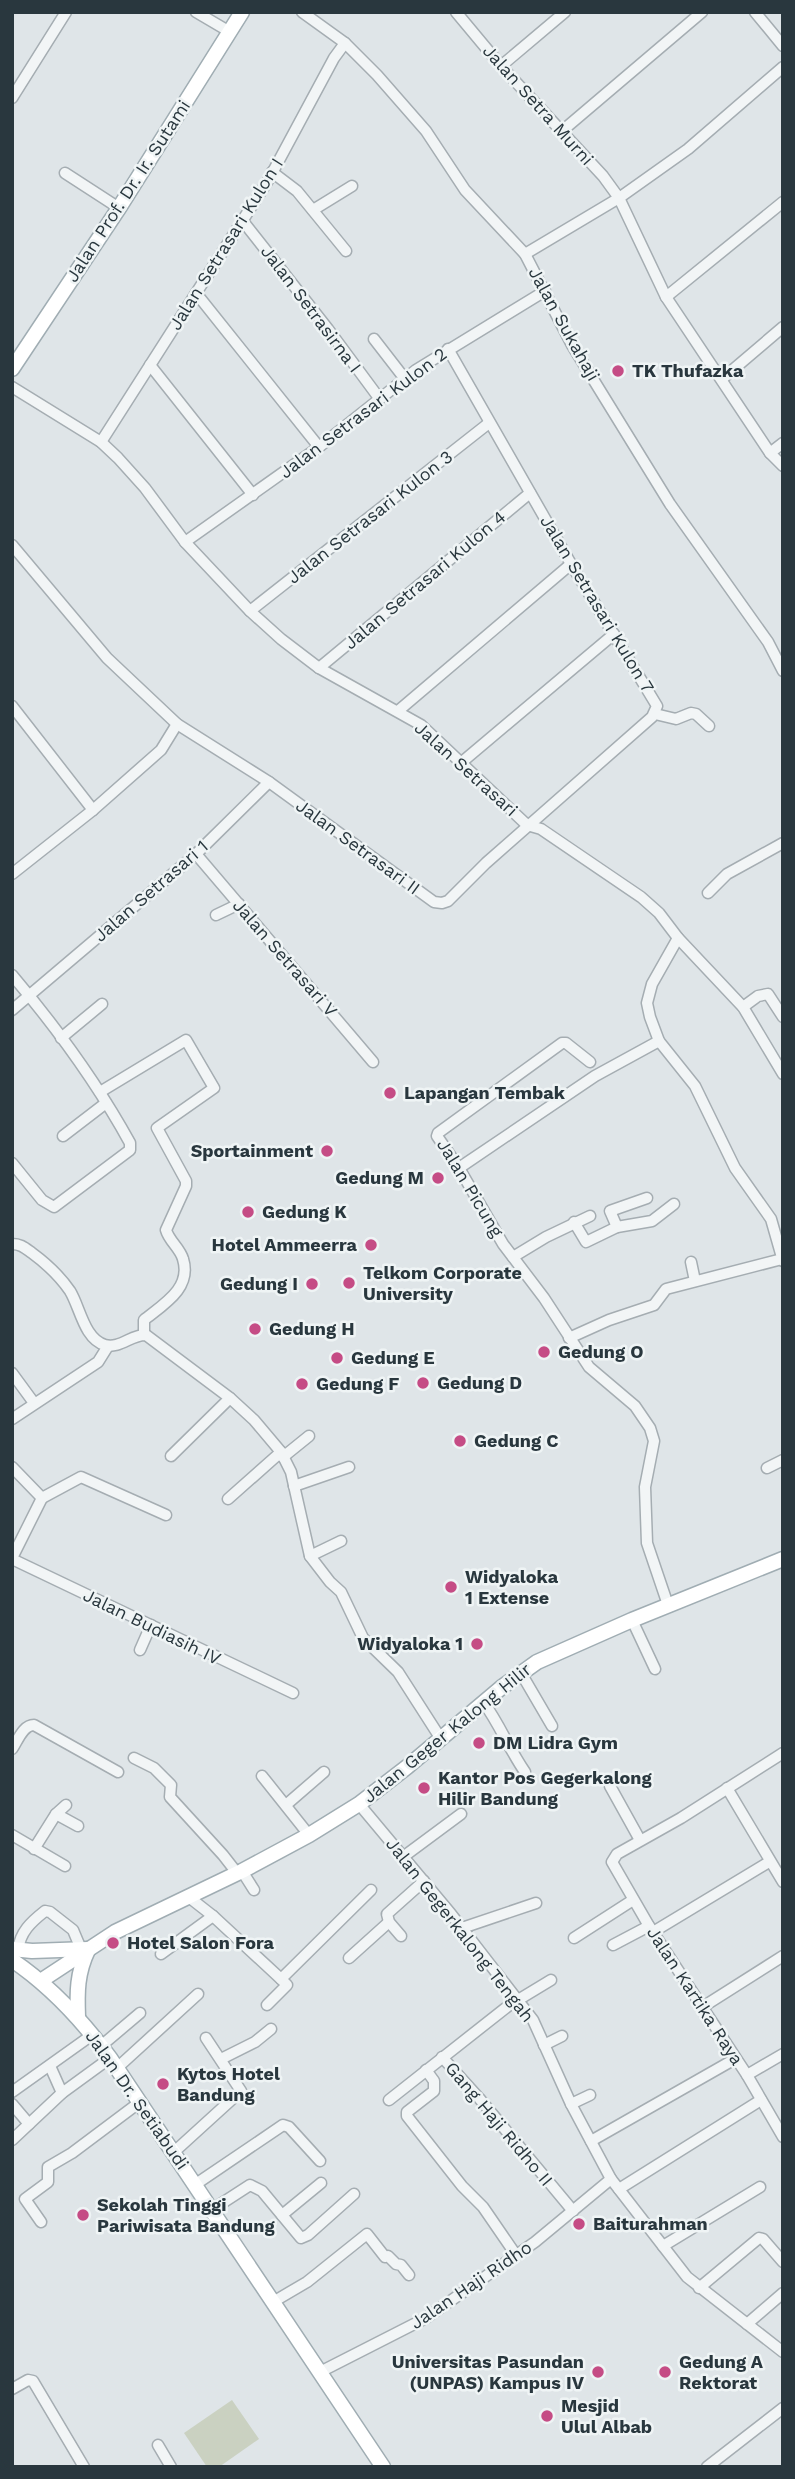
<svg xmlns="http://www.w3.org/2000/svg" width="795" height="2479" font-family="'Work Sans',sans-serif">
<rect width="100%" height="100%" fill="#dfe5e8"/>
<polygon fill="#cad1c1" points="232,2400 259,2439 219,2467 207,2467 184,2433"/>
<g fill="none" stroke-linecap="round" stroke-linejoin="round">
<g stroke="#a5adb2" stroke-width="13">
<g id="minor">
<polyline points="196,12 230,32"/>
<polyline points="302,12 345,43 377,75 426,131 465,190 525,254 572,345 670,504 768,642 783,671"/>
<polyline points="456,12 501,66 603,176 619,198 666,297 770,453 783,466"/>
<polyline points="755,12 783,46"/>
<polyline points="501,66 565,12"/>
<polyline points="12,98 66,12"/>
<polyline points="562,131 702,12"/>
<polyline points="272,172 297,191 346,251"/>
<polyline points="65,173 119,208"/>
<polyline points="313,210 352,186"/>
<polyline points="242,220 328,329 379,398"/>
<polyline points="525,254 619,198 688,149 783,67"/>
<polyline points="196,293 319,447"/>
<polyline points="666,297 783,202"/>
<polyline points="374,339 405,379"/>
<polyline points="150,365 253,495"/>
<polyline points="722,379 783,327"/>
<polyline points="12,387 101,442 118,458 145,488 185,542 250,611 281,639 319,668 421,725 527,825 541,829 641,897 659,913 678,938 743,1007 783,1074"/>
<polyline points="101,442 269,179 334,58 345,43"/>
<polyline points="770,453 783,443"/>
<polyline points="185,542 319,447 416,370 545,291"/>
<polyline points="12,545 107,658 177,724 269,782 434,902 442,903 448,901 486,863 652,717 657,706 571,564 448,349"/>
<polyline points="250,611 489,423"/>
<polyline points="319,668 530,493"/>
<polyline points="12,706 93,810"/>
<polyline points="398,711 571,564"/>
<polyline points="655,714 676,719 691,713 696,714 709,726"/>
<polyline points="462,762 614,634"/>
<polyline points="196,854 373,1062"/>
<polyline points="12,874 93,810 161,750 177,724"/>
<polyline points="708,893 727,874 783,843"/>
<polyline points="216,915 239,904"/>
<polyline points="678,938 652,984 647,1003 650,1017 659,1041 695,1086 735,1168 771,1219 783,1261"/>
<path d="M12,975C56,1027 97,1083 130,1143V1150L54,1207L42,1200L12,1163"/>
<polyline points="743,1007 758,996 768,994 783,1017"/>
<polyline points="12,1010 196,854 269,782"/>
<polyline points="61,1038 102,1004"/>
<polyline points="590,1062 566,1043 562,1043 438,1133 437,1136 459,1168 503,1244 544,1298 589,1367 635,1406 650,1428 654,1441 645,1487 647,1543 668,1605"/>
<path d="M100,1092L186,1040L214,1088L157,1128L186,1181V1186L166,1230C169,1241 180,1248 183,1259C192,1288 164,1304 144,1320V1334"/>
<polyline points="63,1136 106,1103"/>
<polyline points="459,1168 595,1076 659,1041"/>
<polyline points="574,1222 586,1242 617,1227 652,1221 674,1204"/>
<polyline points="617,1227 610,1211 647,1198"/>
<path d="M12,1244C21,1244 25,1248 32,1253C47,1264 59,1275 70,1291C80,1307 84,1339 105,1345C120,1349 132,1334 146,1335L230,1398L254,1420L281,1452L291,1472L310,1556L330,1582L341,1592L363,1638L398,1672L441,1739"/>
<polyline points="513,1257 546,1237 590,1216"/>
<polyline points="691,1262 695,1281"/>
<polyline points="569,1338 609,1320 654,1305 666,1289 782,1259"/>
<polyline points="12,1373 34,1403"/>
<polyline points="12,1419 98,1362 108,1346"/>
<polyline points="171,1456 230,1398"/>
<polyline points="283,1457 309,1436"/>
<polyline points="12,1467 42,1498 12,1558"/>
<polyline points="767,1468 783,1460"/>
<polyline points="294,1486 349,1467"/>
<polyline points="42,1498 81,1477 166,1515"/>
<polyline points="228,1499 281,1452"/>
<polyline points="310,1556 341,1541"/>
<polyline points="12,1559 293,1693"/>
<polyline points="632,1620 655,1669"/>
<polyline points="140,1650 151,1625"/>
<polyline points="521,1673 552,1726"/>
<path d="M484,1703C500,1725 509,1749 525,1772"/>
<path d="M12,1749C18,1740 23,1725 34,1725L118,1772"/>
<polyline points="783,1753 681,1818 617,1854 612,1862 649,1926 747,2075 783,2137"/>
<polyline points="134,1758 154,1768 171,1785 170,1797 223,1855 237,1873"/>
<polyline points="262,1776 309,1835"/>
<polyline points="610,1786 640,1840"/>
<polyline points="727,1788 783,1882"/>
<polyline points="287,1804 324,1772"/>
<polyline points="359,1804 451,1914 533,2020 571,2104 611,2179 687,2277 783,2352"/>
<polyline points="56,1814 78,1826"/>
<polyline points="12,1835 65,1866"/>
<polyline points="34,1849 56,1814 66,1805"/>
<polyline points="403,1857 461,1814"/>
<polyline points="242,1871 254,1890"/>
<polyline points="190,1898 213,1916 281,1979 371,1890"/>
<polyline points="462,1928 536,1903"/>
<polyline points="653,1932 769,1862"/>
<polyline points="401,1936 389,1922 387,1914 424,1881"/>
<polyline points="574,1938 633,1900"/>
<polyline points="613,1945 649,1926"/>
<path d="M18,1950C20,1932 31,1922 45,1911L50,1912L73,1930L81,1949"/>
<polyline points="161,1954 213,1916"/>
<polyline points="349,1958 389,1922"/>
<polyline points="518,2000 551,1980"/>
<polyline points="267,2005 287,1985 281,1979"/>
<polyline points="701,2008 783,1956"/>
<polyline points="544,2045 562,2036"/>
<polyline points="101,2046 140,2013"/>
<polyline points="442,2057 479,2098 573,2211"/>
<polyline points="221,2059 255,2042 271,2029"/>
<polyline points="50,2066 62,2093"/>
<polyline points="117,2068 198,1994"/>
<polyline points="426,2070 434,2081 434,2091 407,2112 407,2116 462,2186 483,2207 516,2255"/>
<polyline points="747,2075 783,2054"/>
<polyline points="12,2092 92,2035"/>
<polyline points="389,2100 517,1999"/>
<polyline points="12,2104 29,2124"/>
<polyline points="571,2104 590,2095"/>
<polyline points="12,2140 62,2093 110,2058"/>
<polyline points="591,2141 735,2059"/>
<polyline points="174,2152 241,2091 206,2038"/>
<polyline points="196,2184 283,2125 289,2127 320,2161"/>
<polyline points="619,2189 761,2100"/>
<polyline points="213,2209 250,2185 262,2191 301,2238 308,2235 354,2194"/>
<polyline points="282,2215 321,2183"/>
<polyline points="41,2222 25,2199 48,2182 48,2167 72,2153 140,2102"/>
<polyline points="663,2246 760,2187"/>
<polyline points="699,2288 759,2238 763,2239 783,2262"/>
<polyline points="273,2302 307,2282 367,2234 385,2257 388,2256 396,2264 401,2265 409,2275"/>
<polyline points="747,2324 783,2293"/>
<polyline points="320,2372 426,2318 535,2242 611,2179"/>
<polyline points="12,2389 28,2380 33,2381 84,2467"/>
<polyline points="158,2445 171,2467"/>
<polyline points="707,2467 783,2408"/>
</g>
</g>
<g stroke="#a0adb3" stroke-width="17">
<g id="major">
<polyline points="12,369 119,208 242,12"/>
<polyline points="12,1949 32,1951 88,1949"/>
<path d="M12,1960C52,1987 82,2020 110,2058L383,2467"/>
<polyline points="42,1980 115,1932 242,1871 309,1835 359,1804 407,1767 502,1687 537,1662 632,1620 783,1559"/>
<path d="M78,2017C77,1992 77,1973 88,1950"/>
</g>
</g>
<use href="#minor" stroke="#f2f5f6" stroke-width="10"/>
<use href="#major" stroke="#fff" stroke-width="14"/>
</g>
<g fill="#c54c85" stroke="#eff4f5" stroke-width="2.5">
<circle cx="618" cy="371" r="7"/>
<circle cx="390" cy="1093" r="7"/>
<circle cx="327" cy="1151" r="7"/>
<circle cx="438" cy="1178" r="7"/>
<circle cx="248" cy="1212" r="7"/>
<circle cx="371" cy="1245" r="7"/>
<circle cx="349" cy="1283" r="7"/>
<circle cx="312" cy="1284" r="7"/>
<circle cx="255" cy="1329" r="7"/>
<circle cx="544" cy="1352" r="7"/>
<circle cx="337" cy="1358" r="7"/>
<circle cx="423" cy="1383" r="7"/>
<circle cx="302" cy="1384" r="7"/>
<circle cx="460" cy="1441" r="7"/>
<circle cx="451" cy="1587" r="7"/>
<circle cx="477" cy="1644" r="7"/>
<circle cx="479" cy="1743" r="7"/>
<circle cx="424" cy="1788" r="7"/>
<circle cx="113" cy="1943" r="7"/>
<circle cx="163" cy="2084" r="7"/>
<circle cx="83" cy="2215" r="7"/>
<circle cx="579" cy="2224" r="7"/>
<circle cx="598" cy="2372" r="7"/>
<circle cx="665" cy="2372" r="7"/>
<circle cx="547" cy="2416" r="7"/>
</g>
<g text-anchor="middle" stroke-width="5" stroke-linejoin="round" paint-order="stroke">
<g font-size="18" fill="#29373e" stroke="#eff4f5">
<text transform="translate(538 105) rotate(48)" y="6">Jalan Setra Murni</text>
<text transform="translate(128 191) rotate(-57)" y="6">Jalan Prof. Dr. Ir. Sutami</text>
<text transform="translate(226 244) rotate(-58)" y="6">Jalan Setrasari Kulon I</text>
<text transform="translate(311 309) rotate(53)" y="6">Jalan Setrasirna I</text>
<text transform="translate(564 324) rotate(61)" y="6">Jalan Sukahaji</text>
<text transform="translate(363 413) rotate(-37)" y="6">Jalan Setrasari Kulon 2</text>
<text transform="translate(370 517) rotate(-38)" y="6">Jalan Setrasari Kulon 3</text>
<text transform="translate(425 580) rotate(-40)" y="6">Jalan Setrasari Kulon 4</text>
<text transform="translate(597 604) rotate(59)" y="6">Jalan Setrasari Kulon 7</text>
<text transform="translate(466 769) rotate(42)" y="6">Jalan Setrasari</text>
<text transform="translate(358 847) rotate(36)" y="6">Jalan Setrasari II</text>
<text transform="translate(151 891) rotate(-41)" y="6">Jalan Setrasari 1</text>
<text transform="translate(285 958) rotate(49)" y="6">Jalan Setrasari V</text>
<text transform="translate(470 1188) rotate(59)" y="6">Jalan Picung</text>
<text transform="translate(152 1627) rotate(26)" y="6">Jalan Budiasih IV</text>
<text transform="translate(447 1733) rotate(-39)" y="6">Jalan Geger Kalong Hilir</text>
<text transform="translate(460 1930) rotate(52)" y="6">Jalan Gegerkalong Tengah</text>
<text transform="translate(695 1996) rotate(57)" y="6">Jalan Kartika Raya</text>
<text transform="translate(137 2100) rotate(55)" y="6">Jalan Dr. Setiabudi</text>
<text transform="translate(499 2124) rotate(50)" y="6">Gang Haji Ridho II</text>
<text transform="translate(471 2285) rotate(-34)" y="6">Jalan Haji Ridho</text>
</g>
<g font-size="18" font-weight="bold" fill="#29373e" stroke="#eff4f5" text-anchor="start">
<text x="632" y="377">TK Thufazka</text>
<text x="404" y="1099">Lapangan Tembak</text>
<text x="313" y="1157" text-anchor="end">Sportainment</text>
<text x="424" y="1184" text-anchor="end">Gedung M</text>
<text x="262" y="1218">Gedung K</text>
<text x="357" y="1251" text-anchor="end">Hotel Ammeerra</text>
<text x="363" y="1279">Telkom Corporate<tspan x="363" dy="21">University</tspan></text>
<text x="298" y="1290" text-anchor="end">Gedung I</text>
<text x="269" y="1335">Gedung H</text>
<text x="558" y="1358">Gedung O</text>
<text x="351" y="1364">Gedung E</text>
<text x="437" y="1389">Gedung D</text>
<text x="316" y="1390">Gedung F</text>
<text x="474" y="1447">Gedung C</text>
<text x="465" y="1583">Widyaloka<tspan x="465" dy="21">1 Extense</tspan></text>
<text x="463" y="1650" text-anchor="end">Widyaloka 1</text>
<text x="493" y="1749">DM Lidra Gym</text>
<text x="438" y="1784">Kantor Pos Gegerkalong<tspan x="438" dy="21">Hilir Bandung</tspan></text>
<text x="127" y="1949">Hotel Salon Fora</text>
<text x="177" y="2080">Kytos Hotel<tspan x="177" dy="21">Bandung</tspan></text>
<text x="97" y="2211">Sekolah Tinggi<tspan x="97" dy="21">Pariwisata Bandung</tspan></text>
<text x="593" y="2230">Baiturahman</text>
<text x="584" y="2368" text-anchor="end">Universitas Pasundan<tspan x="584" dy="21">(UNPAS) Kampus IV</tspan></text>
<text x="679" y="2368">Gedung A<tspan x="679" dy="21">Rektorat</tspan></text>
<text x="561" y="2412">Mesjid<tspan x="561" dy="21">Ulul Albab</tspan></text>
</g>
</g>
<rect width="795" height="2479" fill="none" stroke="#29373e" stroke-width="28"/>
</svg>
